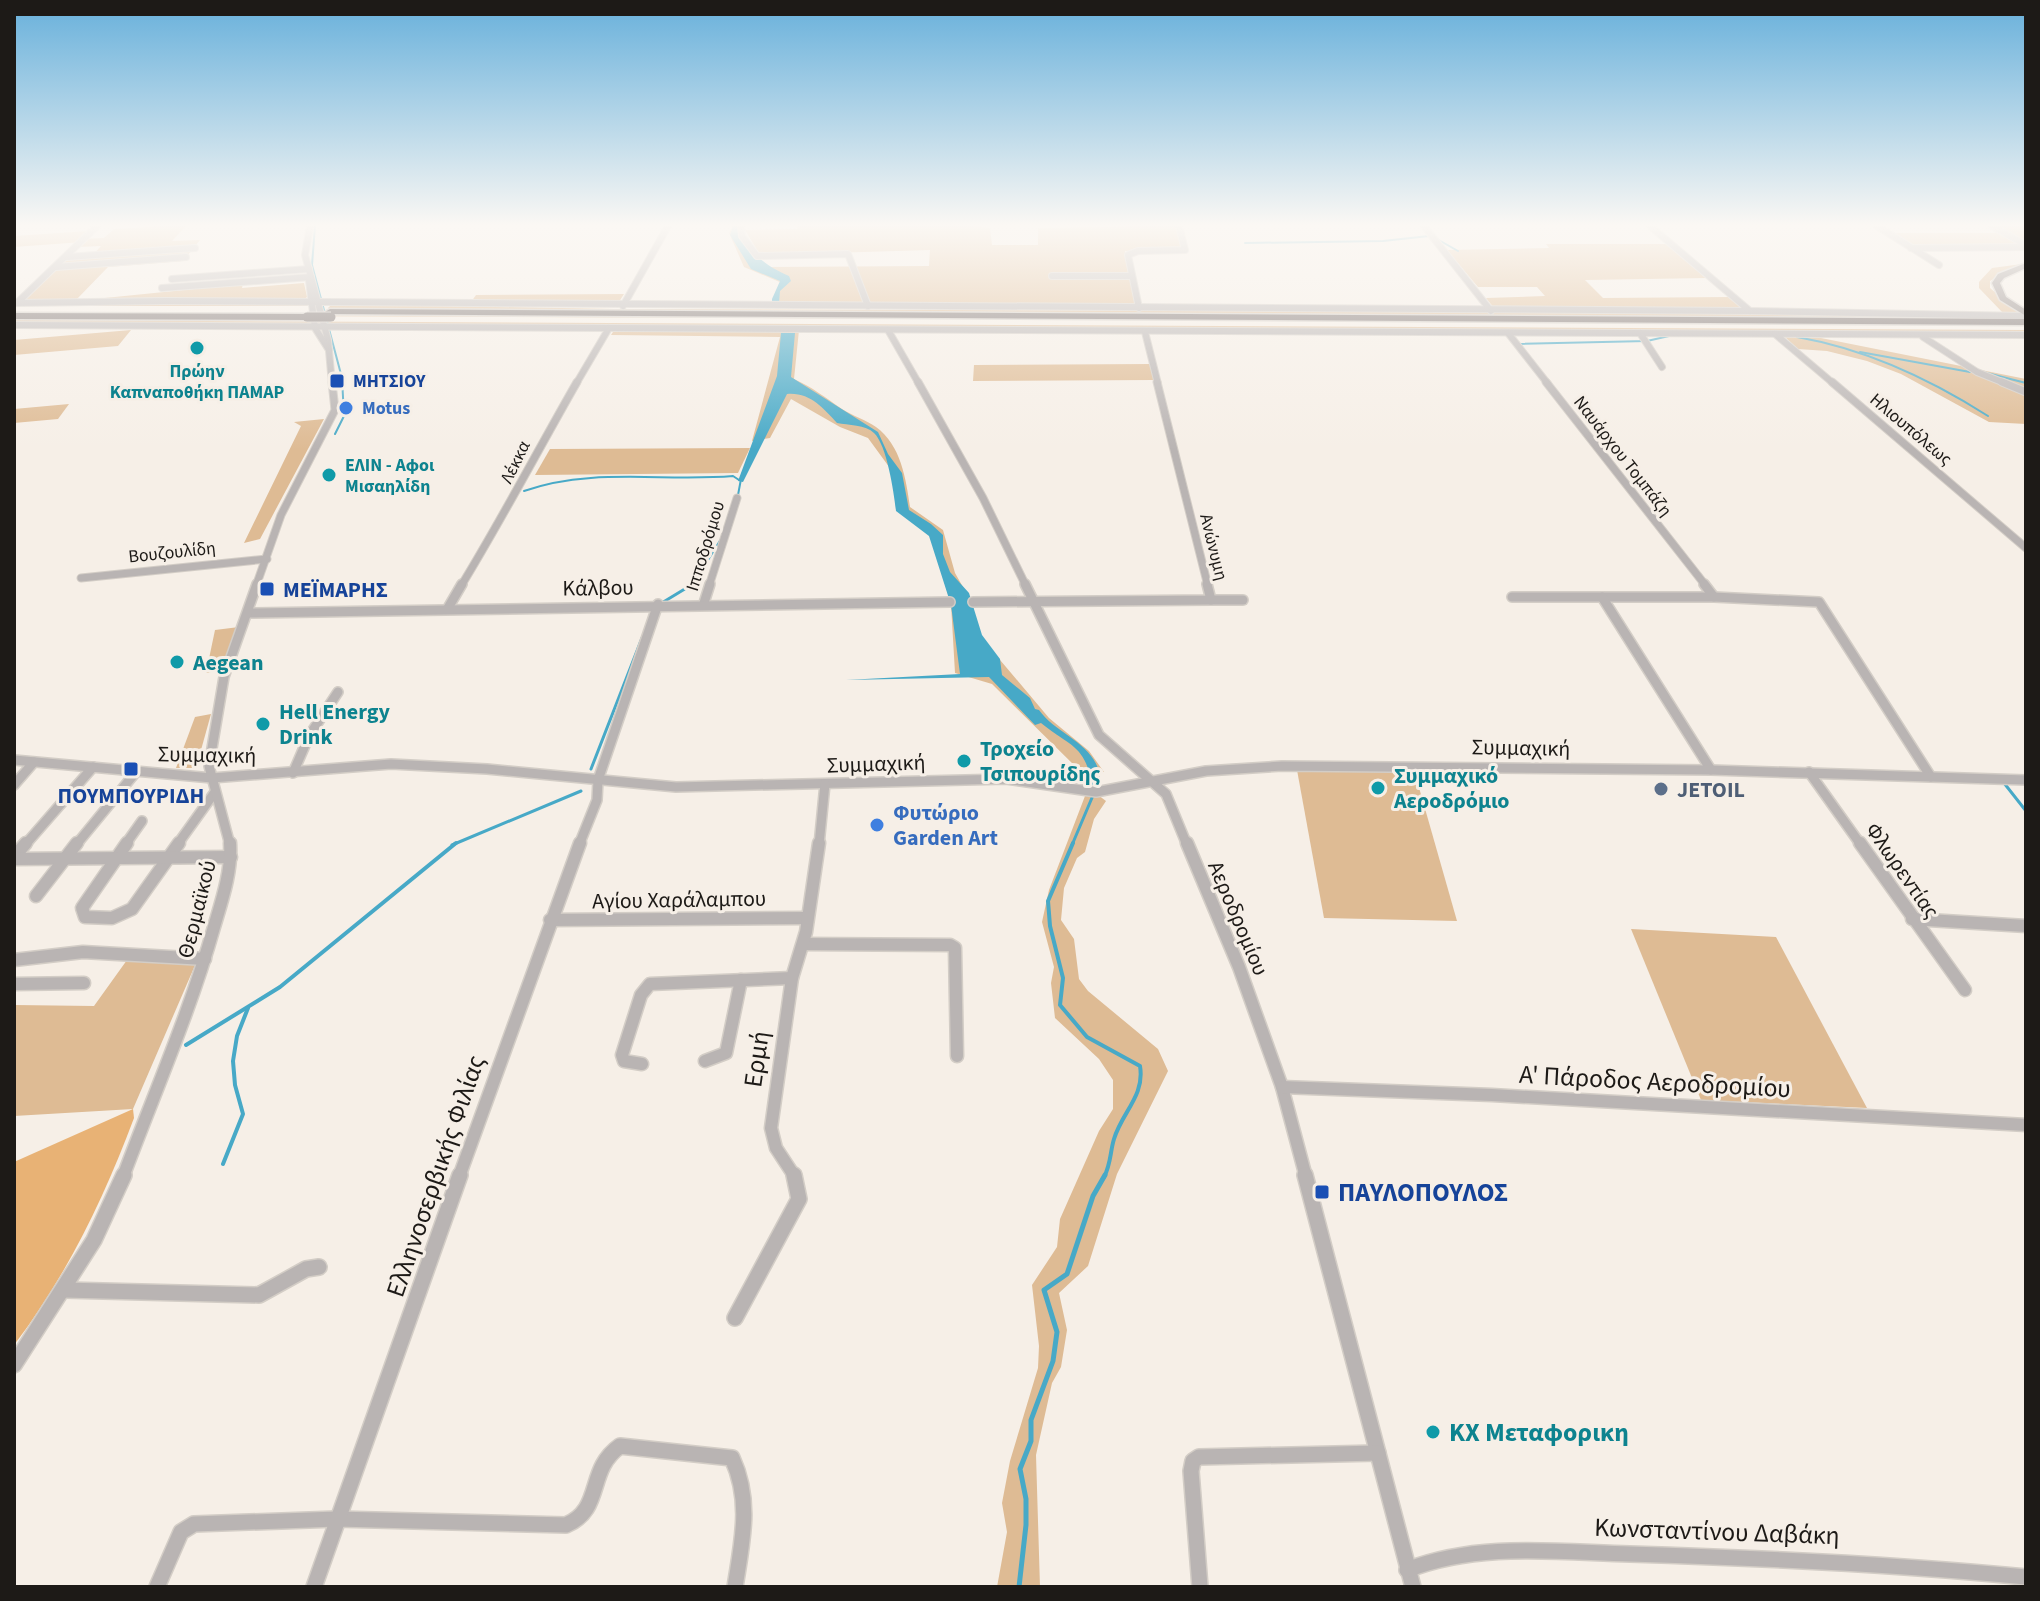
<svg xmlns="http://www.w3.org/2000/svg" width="2040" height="1601" font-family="'Source Sans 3',sans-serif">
<rect width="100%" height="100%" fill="#f6efe7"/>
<g fill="#debb94">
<polygon points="167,226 186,226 172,241 200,240 183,261 108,267 76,300 22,301 68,257 92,256 101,246 78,247 82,242 14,247 14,236 88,231 81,239 104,238 114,229"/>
<polygon points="733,226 753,261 767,267 929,266 930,250 760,255 745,230 797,229 798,226 972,226 990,228 992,245 1038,245 1038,228 1176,226 1182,249 1125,251 1136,306 774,304 782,283 744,267 729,233"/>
<polygon points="1991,226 2026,226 2026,247 1911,247 1889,233 1999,233"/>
<polygon points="1546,244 1668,244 1707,278 1585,280 1603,298 1729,297 1745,310 1494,308 1486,298 1545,296 1537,287 1478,287 1447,250 1549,248"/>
<polygon points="2022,264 1990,281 1990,288 2019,313 2003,313 1979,288 1979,282 1992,268"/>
<polygon points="304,283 307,297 303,300 85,300 243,284 242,288"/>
<polygon points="624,294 617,305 471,302 476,295"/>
<polygon points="123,303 306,304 308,306 14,306"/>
<polygon points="332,304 614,309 1904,313 2025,318 328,308"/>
<polygon points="14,314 1219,320 14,315"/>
<polygon points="14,320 2026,330 2026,333 14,324"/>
<path d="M615,329L799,330L794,379C812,387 826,398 842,409C853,416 866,420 876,427C901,445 906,479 910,507L943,530L955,573L972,603L979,635L1049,718L1089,751L1104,772L1078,769L992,684L955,673L951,604L930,535L896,508L895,475L868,438L840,427L791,399L770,438L752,441L780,337L611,335Z"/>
<polygon points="131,330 118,346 14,355 14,340"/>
<polygon points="1785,337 1821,338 2026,379 2026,424 1989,422 1901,374 1867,361 1827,351 1798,349"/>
<polygon points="1150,364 1154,380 973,381 974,365"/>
<polygon points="69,404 58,419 14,423 14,409"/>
<polygon points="324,419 260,539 244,543 301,426 294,422"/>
<polygon points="750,448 738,473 535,475 550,449"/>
<polygon points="239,627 226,670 206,673 215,630"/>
<polygon points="211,714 196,768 176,768 195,717"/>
<polygon points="1297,770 1414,770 1457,921 1324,918"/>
<polygon points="1098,795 1106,801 1094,819 1085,852 1077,858 1064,888 1061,920 1074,939 1079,979 1088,991 1158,1049 1168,1071 1117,1174 1088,1266 1059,1293 1067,1330 1061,1367 1052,1383 1036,1455 1040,1587 997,1587 1007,1532 1002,1503 1010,1461 1038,1368 1039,1346 1032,1285 1057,1247 1060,1219 1099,1131 1113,1109 1113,1080 1099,1059 1055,1018 1051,983 1054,967 1042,922 1049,890 1085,796"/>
<polygon points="1631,929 1776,937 1867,1108 1701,1100"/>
<polygon points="127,960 196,963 133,1109 14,1116 14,1005 94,1006"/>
</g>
<path fill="#e8b275" d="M133,1109L134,1118C104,1198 66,1277 14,1345V1162Z"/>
<g fill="#47a9c7">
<path d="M733,226H743L740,232C756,257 762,264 789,276L791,281L780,291L779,303L772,306V299L780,281L751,269L730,235Z"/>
<path d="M781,333H795L791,377L878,432L888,454L902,473L909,510L931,524L943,535V554L950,572L969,593L982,635L1000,659L1002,675L1030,698L1035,709L1039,710C1058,737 1103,745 1100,786L1092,785C1085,744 1070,747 1041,723L1035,725L989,677L846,680L960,674L951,605L929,536L896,511C894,493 887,445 874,433C866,425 848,425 837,423C823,408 810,392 787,394L743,482L738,481L777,376Z"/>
</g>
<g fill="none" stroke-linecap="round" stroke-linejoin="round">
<g stroke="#47a9c7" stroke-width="2">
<polyline points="315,226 312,265 342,378 344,416 335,434"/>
<polyline points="1437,239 1458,251"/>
<polyline points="1245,243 1383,241 1429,236"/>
<path d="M1797,337C1866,349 1930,379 1988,416"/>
<polyline points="1518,344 1647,341 1669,336"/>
<polyline points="1860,352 1970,372"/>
<polyline points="1983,372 2026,383"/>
<path d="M524,491C591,467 664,482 733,476L739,480"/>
<polyline points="738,495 741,479"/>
<polyline points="692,586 721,539"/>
</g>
<g stroke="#47a9c7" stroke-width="3">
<polyline points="660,604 693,584"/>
<polyline points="591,769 642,638"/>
<polyline points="2004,783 2026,811"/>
<polyline points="452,845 581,791"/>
<polyline points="1072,845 1094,793"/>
</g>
<g stroke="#47a9c7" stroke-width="4">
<path d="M1073,843L1048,901L1050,926L1063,978L1060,1005L1087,1037L1140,1066C1145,1096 1122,1112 1114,1139C1110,1152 1111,1164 1104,1177"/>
<polyline points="186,1045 280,987 456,843"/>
<polyline points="223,1164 243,1114 235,1085 233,1061 237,1036 248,1008"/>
</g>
<polyline stroke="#47a9c7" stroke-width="5" points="1019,1587 1026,1525 1026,1499 1020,1469 1031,1441 1031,1420 1053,1361 1057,1332 1044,1290 1067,1274 1093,1196 1105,1175"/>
<g stroke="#d3cdc6" stroke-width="8">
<g id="minor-far4">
<polyline points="310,226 305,255 328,340 332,384"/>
<polyline points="741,226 742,236 757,256 848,254 868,306"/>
<polyline points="1424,226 1491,311"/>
<polyline points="1650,226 1750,311"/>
<polyline points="1877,226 1939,265"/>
<polyline points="1992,226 2026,245"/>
<polyline points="1911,248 2026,247"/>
<polyline points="67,257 195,248"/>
<polyline points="56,267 186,257"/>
<polyline points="1052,276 1132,276"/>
<polyline points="172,279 309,269"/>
<polyline points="309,281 315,328 329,350"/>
<polyline points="162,288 311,277"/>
<polyline points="14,303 166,301 1750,311 2026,316"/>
<polyline points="17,303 97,226"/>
<polyline points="623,306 668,226"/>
<polyline points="1139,308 1128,255 1138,251 1185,250 1179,226"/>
<polyline points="14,325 2026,335"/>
<polyline points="888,330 919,384"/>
<polyline points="1145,332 1158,384"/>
<polyline points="1508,333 1548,384"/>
<polyline points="1640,333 1662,367"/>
<polyline points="1775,334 1834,384"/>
<polyline points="1923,337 1977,372 2007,384"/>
<polyline points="576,384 609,328"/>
</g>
</g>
<g stroke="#d3cdc6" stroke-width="9">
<g id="minor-far3">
<polyline points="918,382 983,498 1026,586"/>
<polyline points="1157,382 1208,586"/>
<polyline points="1546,382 1706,586"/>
<polyline points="1832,382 2026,548"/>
<polyline points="2002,382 2026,392"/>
<polyline points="81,578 267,559"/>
<polyline points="256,586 281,515 335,410 332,382"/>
<path d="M461,586C502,519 538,450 577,382"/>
<polyline points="709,586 737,498"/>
</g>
</g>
<g stroke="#d3cdc6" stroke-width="12">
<g id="minor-far2">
<polyline points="1025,584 1099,735 1166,794 1187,845"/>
<polyline points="1704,584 1714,597"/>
<polyline points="1512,597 1714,597 1819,602 1931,777"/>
<polyline points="1602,597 1711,770"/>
<polyline points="1211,600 1243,600"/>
<polyline points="973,602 1211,600 1207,584"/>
<polyline points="704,603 710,584"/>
<polyline points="448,608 462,584"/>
<polyline points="248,613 950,602"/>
<polyline points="14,760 212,778 391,764 487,769 676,787 1006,779 1096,792 1206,771 1282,766 1711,770 2026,780"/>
<polyline points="1809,772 1861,845"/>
<polyline points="293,773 309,736 338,692"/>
<polyline points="14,785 34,762"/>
<polyline points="25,845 93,767"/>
<polyline points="76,845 136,772"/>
<polyline points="125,845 142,821"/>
<polyline points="177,845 215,792"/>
<polyline points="230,845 209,766 224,677 257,584"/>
<polyline points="579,845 597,800 598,780 658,604"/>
<polyline points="819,845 825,784"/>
</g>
</g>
<g stroke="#d3cdc6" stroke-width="15">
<g id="minor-far1">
<polyline points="127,843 82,908 85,917 112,918 132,909 179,843"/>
<polyline points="1187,843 1239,967 1282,1087 1306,1177"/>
<polyline points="1860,843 1965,990"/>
<polyline points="14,857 26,843"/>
<polyline points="14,859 231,857"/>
<polyline points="36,896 77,843"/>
<polyline points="1912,919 2026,926"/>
<polyline points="550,920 807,918"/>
<polyline points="803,944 950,945 955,948 957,1056"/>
<polyline points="14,960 83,952 205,959"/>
<polyline points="14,984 84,983"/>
<polyline points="705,1061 726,1053 741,980"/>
<polyline points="642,1064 624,1061 622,1055 641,995 650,984 792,978"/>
<polyline points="1282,1087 1492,1095 2026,1125"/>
<path d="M123,1177C154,1094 190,1012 214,927C222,900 232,871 230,843"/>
<polyline points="459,1177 580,843"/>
<polyline points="795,1177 776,1148 771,1128 792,978 806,932 819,843"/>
</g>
</g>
<g stroke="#d3cdc6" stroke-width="18">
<g id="minor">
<polyline points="1305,1175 1413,1587"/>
<polyline points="65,1290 259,1295 306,1269 319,1267"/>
<polyline points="735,1318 799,1199 794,1175"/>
<polyline points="14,1365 94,1240 124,1175"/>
<path d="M1407,1570C1478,1542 1556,1552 1630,1554C1762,1558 1894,1564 2026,1577"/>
<path d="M157,1587L181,1532L194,1524L337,1519L566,1525C604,1509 586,1470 620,1446L732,1458C752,1501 742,1542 735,1587"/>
<polyline points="314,1587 460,1175"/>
<polyline points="1200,1587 1191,1471 1193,1461 1199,1457 1378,1453"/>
</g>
</g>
<g stroke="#d3cdc6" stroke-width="3">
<polygon id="major" points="2026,263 2026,268 2004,278 2000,283 2006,297 2026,310 2026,316 2000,300 1992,283 1998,274"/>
</g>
<g stroke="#d3cdc6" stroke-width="3">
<g id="highway">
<polygon points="330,309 2026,319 2026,325 327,314 325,312"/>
<polygon points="14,313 307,314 312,317 307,320 14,319"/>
</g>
</g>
<use href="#minor-far4" stroke="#b9b4b3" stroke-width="6"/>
<use href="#minor-far3" stroke="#b9b4b3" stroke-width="7"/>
<use href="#minor-far2" stroke="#b9b4b3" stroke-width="9"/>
<use href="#minor-far1" stroke="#b9b4b3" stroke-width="12"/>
<use href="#minor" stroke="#b9b4b3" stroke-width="15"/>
<use href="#major" fill="#8b8280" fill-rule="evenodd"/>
<use href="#highway" fill="#7a706e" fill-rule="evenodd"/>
<g stroke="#d3cdc6" stroke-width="11" stroke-linecap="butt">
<polyline id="highway-bridge" points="307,317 331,317"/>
</g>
<use href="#highway-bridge" stroke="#7a706e" stroke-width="9"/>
</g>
<linearGradient id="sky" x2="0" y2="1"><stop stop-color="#67b0db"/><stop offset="0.5" stop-color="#fbf8f4"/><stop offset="1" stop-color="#fbf8f4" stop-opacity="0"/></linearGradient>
<rect width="2040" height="450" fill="url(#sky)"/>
<g fill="#0f9aa8" stroke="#f6efe7" stroke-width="3">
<circle cx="197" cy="348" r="8"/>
<circle cx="329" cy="475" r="8"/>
<circle cx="177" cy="662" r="8"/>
<circle cx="263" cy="724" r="8"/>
<circle cx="964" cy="761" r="8"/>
<circle cx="1378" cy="788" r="8"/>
<circle cx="1433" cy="1432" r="8"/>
</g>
<g fill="#1a4fb4" stroke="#f6efe7" stroke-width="3">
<rect x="329" y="373" width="16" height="16" rx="4"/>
<rect x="259" y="581" width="16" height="16" rx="4"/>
<rect x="123" y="761" width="16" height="16" rx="4"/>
<rect x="1314" y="1184" width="16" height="16" rx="4"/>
</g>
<g fill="#3f7fe0" stroke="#f6efe7" stroke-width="3">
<circle cx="346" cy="408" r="8"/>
<circle cx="877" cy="825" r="8"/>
</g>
<circle fill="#5c6f8a" stroke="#f6efe7" stroke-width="3" cx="1661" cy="789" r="8"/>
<g text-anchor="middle" stroke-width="6" stroke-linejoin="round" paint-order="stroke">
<g font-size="18" font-weight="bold" fill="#0d838f" stroke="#f6efe7">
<text x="197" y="377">Πρώην<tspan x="197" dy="21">Καπναποθήκη ΠΑΜΑΡ</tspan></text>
<text x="345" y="471" text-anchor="start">ΕΛΙΝ - Αφοι<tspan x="345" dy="21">Μισαηλίδη</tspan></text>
</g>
<g font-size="18" font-weight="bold" fill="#164399" stroke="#f6efe7" text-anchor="start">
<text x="353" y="387">ΜΗΤΣΙΟΥ</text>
</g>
<g font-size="18" font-weight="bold" fill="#366cbe" stroke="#f6efe7" text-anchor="start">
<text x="362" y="414">Motus</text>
</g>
<g font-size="18" fill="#1d1a17" stroke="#f6efe7">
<text transform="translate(1911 429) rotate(40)" y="6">Ηλιουπόλεως</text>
<text transform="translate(1623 456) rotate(52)" y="6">Ναυάρχου Τομπάζη</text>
<text transform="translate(515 462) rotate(-64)" y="6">Λέκκα</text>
<text transform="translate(705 546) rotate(-73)" y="6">Ιπποδρόμου</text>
<text transform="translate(1214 547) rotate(76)" y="6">Ανώνυμη</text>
<text transform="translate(172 552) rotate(-6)" y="6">Βουζουλίδη</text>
</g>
<g font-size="22" fill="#1d1a17" stroke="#f6efe7">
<text transform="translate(598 587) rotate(-1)" y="8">Κάλβου</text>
<text transform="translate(1521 747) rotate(1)" y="8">Συμμαχική</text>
<text transform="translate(207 754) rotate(1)" y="8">Συμμαχική</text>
<text transform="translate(876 763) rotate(-2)" y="8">Συμμαχική</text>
<text transform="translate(1903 870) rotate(55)" y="8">Φλωρεντίας</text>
<text transform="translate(679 899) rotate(-1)" y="8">Αγίου Χαράλαμπου</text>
<text transform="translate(196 909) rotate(-76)" y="8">Θερμαϊκού</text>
<text transform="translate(1239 918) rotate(67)" y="8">Αεροδρομίου</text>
</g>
<g font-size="22" font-weight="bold" fill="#164399" stroke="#f6efe7" text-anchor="start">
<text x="283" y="597">ΜΕΪΜΑΡΗΣ</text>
<text x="131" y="803" text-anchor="middle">ΠΟΥΜΠΟΥΡΙΔΗ</text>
</g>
<g font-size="22" font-weight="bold" fill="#0d838f" stroke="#f6efe7" text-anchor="start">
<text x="193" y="670">Aegean</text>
<text x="279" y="719">Hell Energy<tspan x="279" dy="25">Drink</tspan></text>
<text x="980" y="756">Τροχείο<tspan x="980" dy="25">Τσιπουρίδης</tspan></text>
<text x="1394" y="783">Συμμαχικό<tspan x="1394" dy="25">Αεροδρόμιο</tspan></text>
</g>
<g font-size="22" font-weight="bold" fill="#4e5e75" stroke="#f6efe7" text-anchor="start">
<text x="1677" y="797">JETOIL</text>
</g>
<g font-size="22" font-weight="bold" fill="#366cbe" stroke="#f6efe7" text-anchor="start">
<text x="893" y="820">Φυτώριο<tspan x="893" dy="25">Garden Art</tspan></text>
</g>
<g font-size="26" fill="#1d1a17" stroke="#f6efe7">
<text transform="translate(756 1059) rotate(-82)" y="9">Ερμή</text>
<text transform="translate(1655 1081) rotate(3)" y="9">Α' Πάροδος Αεροδρομίου</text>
<text transform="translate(435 1176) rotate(-71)" y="9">Ελληνοσερβικής Φιλίας</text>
<text transform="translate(1717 1531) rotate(2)" y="9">Κωνσταντίνου Δαβάκη</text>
</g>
<g font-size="26" font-weight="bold" fill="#164399" stroke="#f6efe7" text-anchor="start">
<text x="1338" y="1201">ΠΑΥΛΟΠΟΥΛΟΣ</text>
</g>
<g font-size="26" font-weight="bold" fill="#0d838f" stroke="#f6efe7" text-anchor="start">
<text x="1449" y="1441">ΚΧ Μεταφορικη</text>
</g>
</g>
<rect width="2040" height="1601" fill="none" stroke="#1d1a17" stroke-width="32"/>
</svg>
